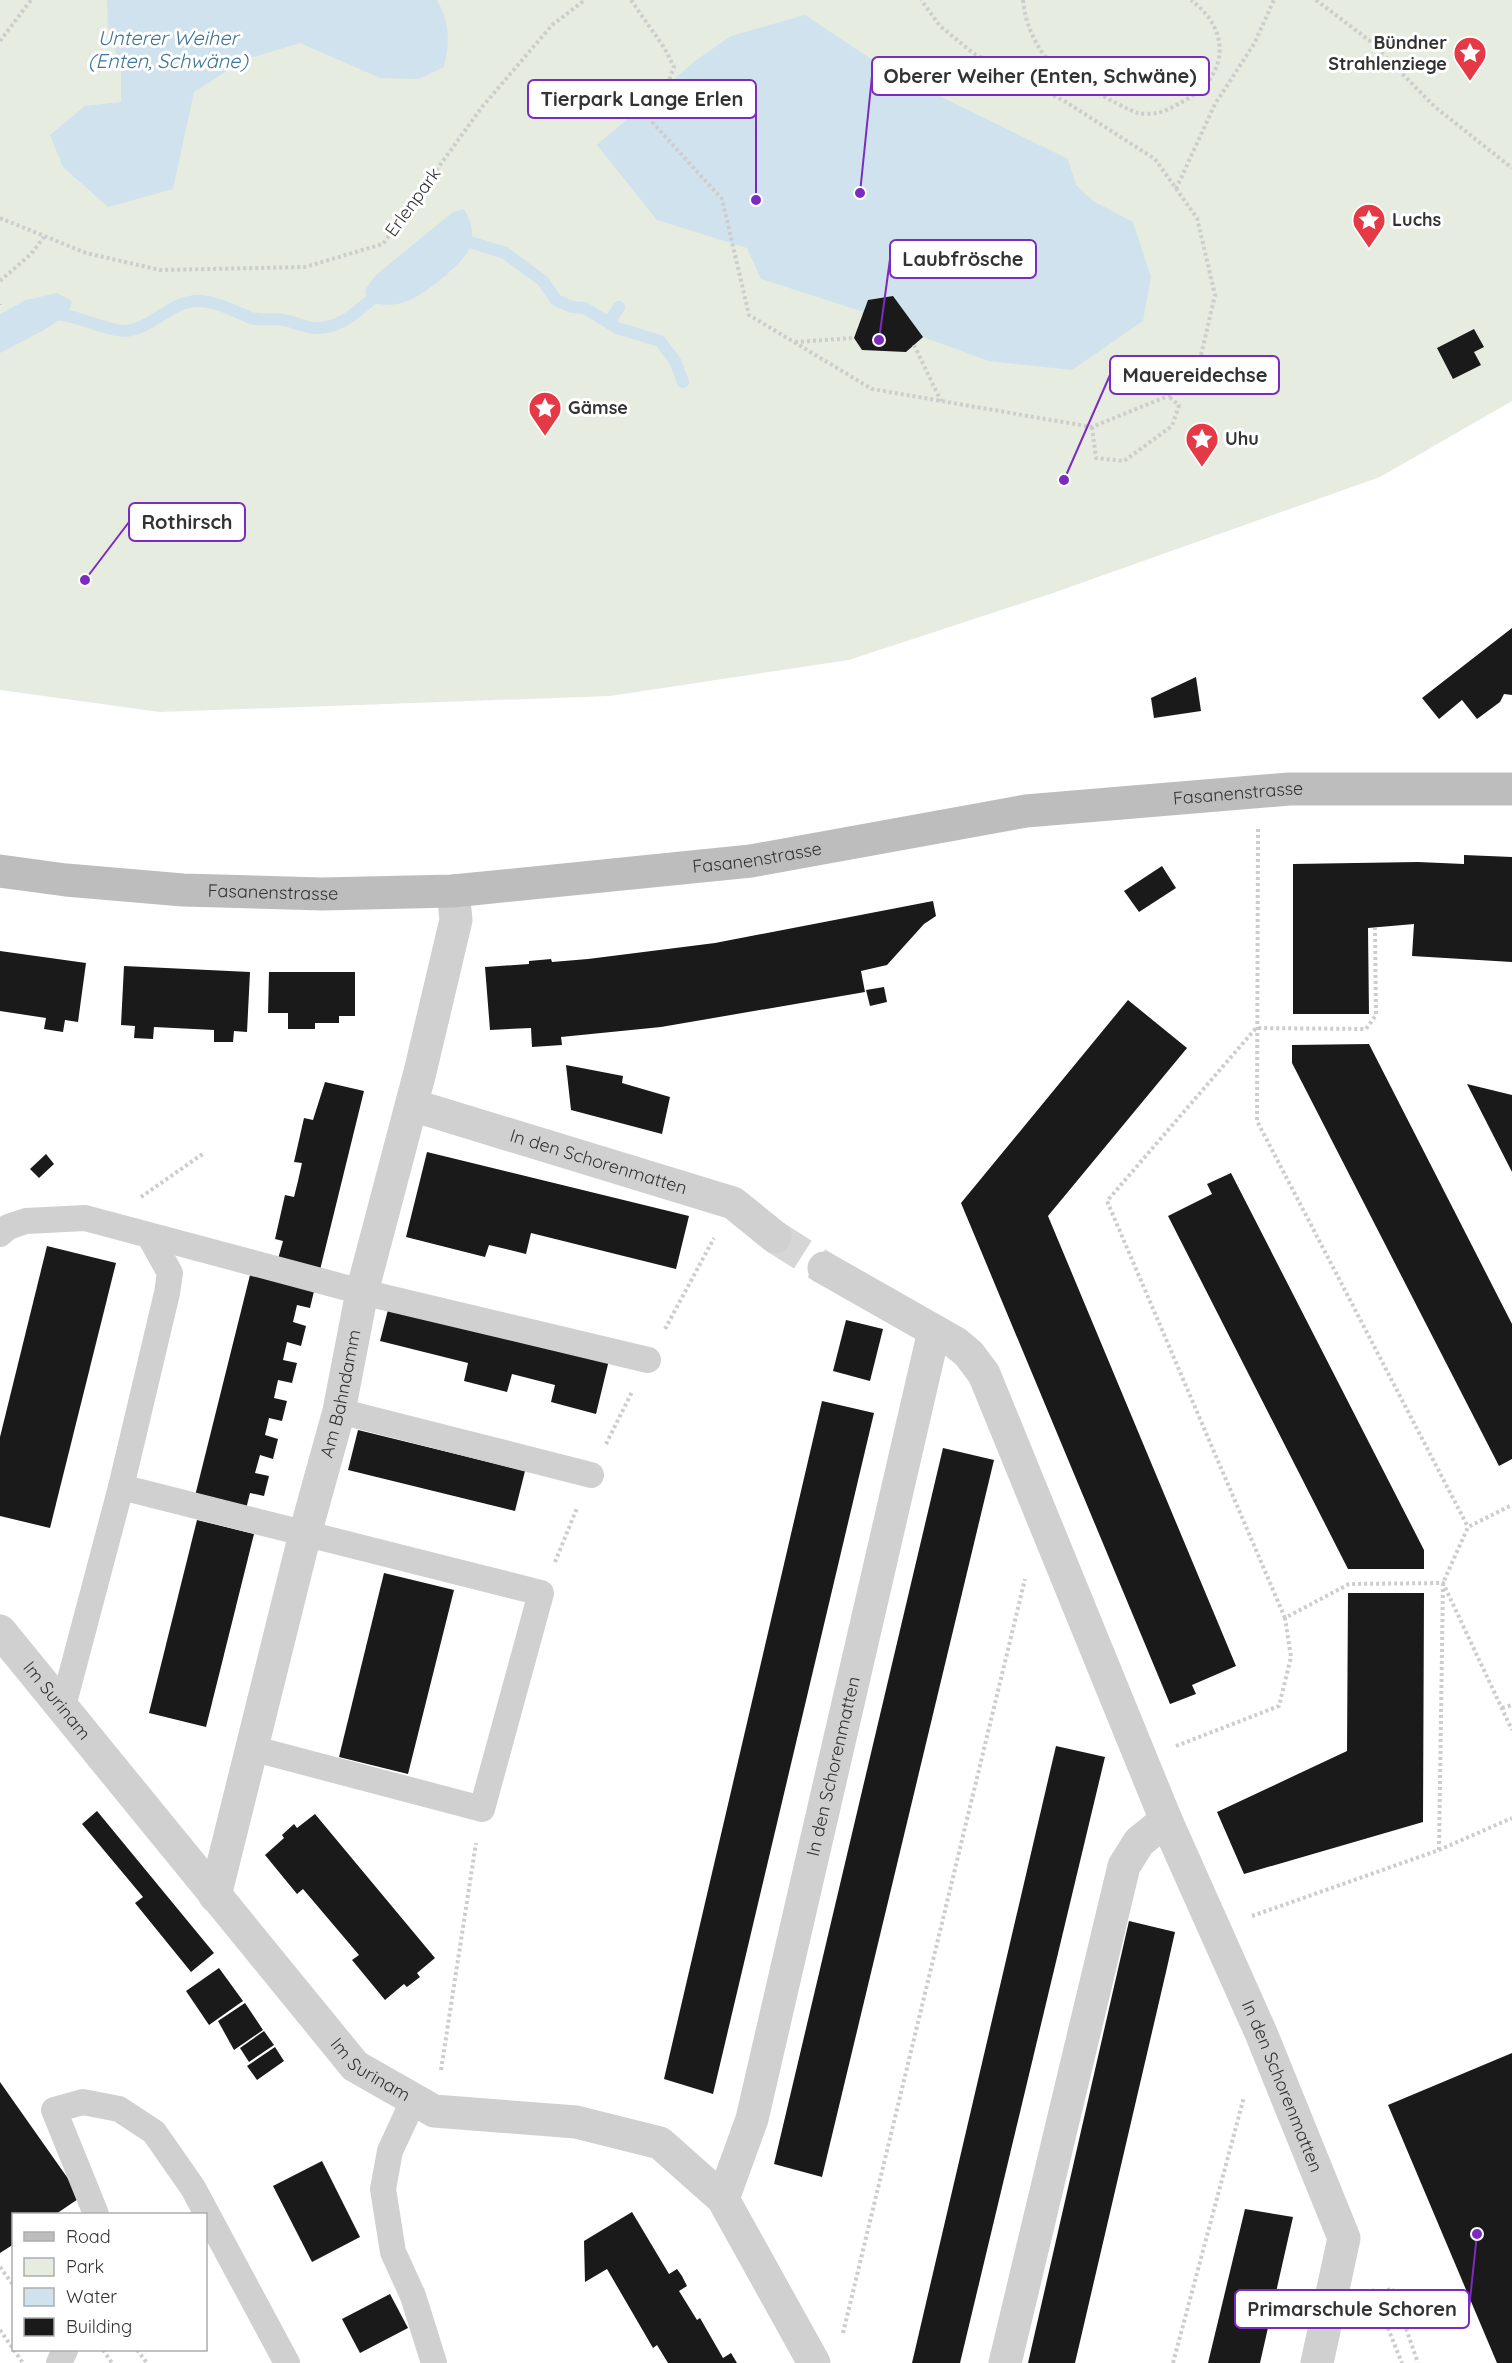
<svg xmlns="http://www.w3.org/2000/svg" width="1512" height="2363" font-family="Quicksand,sans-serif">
<rect width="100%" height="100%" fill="#fff"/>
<polygon fill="#e6ecdf" points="0,0 1512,0 1512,401 1380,477 1053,593 849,660 610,696 160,712 0,690"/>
<g fill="#cfe2ee">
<path d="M107,0H437C450,24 450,41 444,67L419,79L380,78L300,43L246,59L194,92L173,189L108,207L63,167L50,135L85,106L121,102V69L108,27Z"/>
<polygon points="805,15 892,73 1068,159 1076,185 1093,201 1133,222 1151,277 1143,321 1072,370 989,361 923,337 893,296 868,300 864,312 761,279 747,248 657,220 597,145 695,61 731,36"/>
<path d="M464,209C472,222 476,240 467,253C456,269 423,296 405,302C393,306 380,305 368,302L365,290L376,275L453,212Z"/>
<polygon points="57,293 72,301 68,314 44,330 0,353 0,314 26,300"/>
</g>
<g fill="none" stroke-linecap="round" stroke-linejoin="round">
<g stroke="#cfe2ee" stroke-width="12">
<polyline points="454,242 470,242 505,253 543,281 556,300 572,307 585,308 617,328 660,341 675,361 683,382"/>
<path d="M52,315C80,313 109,335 132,330C157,324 171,301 199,301C219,302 233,311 251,318C260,321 273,318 283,320C293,321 303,327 314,328C342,330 361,307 381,292"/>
<polyline points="606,321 612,318 619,307"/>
</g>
</g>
<g fill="#1a1a1a">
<polygon points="893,296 923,337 906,352 862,350 854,338 868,300"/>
<polygon points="1474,329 1484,347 1474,352 1481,365 1453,379 1437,348"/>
<polygon points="1512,628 1512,695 1504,694 1500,702 1477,719 1462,700 1439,719 1422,698"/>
<polygon points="1196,677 1201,711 1154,718 1151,698"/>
<polygon points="1464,855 1512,857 1512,962 1412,956 1414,924 1368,928 1369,1014 1293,1014 1293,864 1418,862 1464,864"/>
<polygon points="1162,866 1176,888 1139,912 1124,891"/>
<polygon points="933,901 936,916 924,924 887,965 861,971 865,992 661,1027 561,1037 562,1045 532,1047 531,1028 490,1030 485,967 529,964 529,961 551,959 552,962 588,959 715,943"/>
<polygon points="0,951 86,963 78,1022 65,1020 63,1032 44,1029 46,1018 0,1011"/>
<polygon points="124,966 250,972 247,1032 234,1031 233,1042 214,1042 214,1030 154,1027 153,1039 134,1038 135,1026 121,1025"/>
<polygon points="269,972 355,972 355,1016 339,1016 339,1023 315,1023 315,1029 288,1029 288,1013 268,1013"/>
<polygon points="884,987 887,1002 870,1006 866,990"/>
<polygon points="1128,1000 1187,1048 1048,1216 1236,1666 1192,1685 1196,1694 1170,1704 961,1203"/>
<polygon points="1369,1044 1512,1324 1512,1459 1499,1466 1292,1063 1292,1045"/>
<polygon points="566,1065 623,1076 622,1083 670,1097 662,1134 571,1110"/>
<polygon points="325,1082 364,1091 320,1270 278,1259 283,1241 275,1239 285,1195 294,1197 298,1181 302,1163 294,1162 304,1118 313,1120"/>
<polygon points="1467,1084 1512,1095 1512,1172"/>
<polygon points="427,1152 689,1216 676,1269 531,1233 526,1254 489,1245 485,1257 406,1237"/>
<polygon points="46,1154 54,1164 39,1178 30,1169"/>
<polygon points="1231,1173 1424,1550 1424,1569 1348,1569 1168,1216 1212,1194 1207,1184"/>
<polygon points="47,1246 116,1263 50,1528 0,1516 0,1437"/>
<polygon points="251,1271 315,1287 310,1308 297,1305 293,1322 306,1326 301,1346 287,1342 283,1360 297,1363 292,1383 278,1380 274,1398 287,1401 282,1421 269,1418 265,1435 278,1439 273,1459 260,1455 255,1473 269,1476 264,1496 250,1493 245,1513 194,1500"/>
<polygon points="389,1306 609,1360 596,1414 551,1402 555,1385 512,1374 507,1392 464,1381 468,1363 380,1341"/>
<polygon points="846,1320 883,1329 870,1381 833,1371"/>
<polygon points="822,1401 874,1413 713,2094 664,2079"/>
<polygon points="358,1430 525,1471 515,1511 348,1470"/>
<polygon points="943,1448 994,1460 822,2177 774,2164"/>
<polygon points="197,1520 254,1534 206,1727 149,1713"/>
<polygon points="384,1573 454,1590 408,1774 339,1757"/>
<polygon points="1348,1593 1424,1593 1423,1822 1244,1874 1217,1812 1347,1751"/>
<polygon points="1056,1746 1105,1757 960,2363 912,2363"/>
<polygon points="97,1811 214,1953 191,1972 135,1903 143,1897 82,1824"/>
<polygon points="315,1814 435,1958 417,1973 420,1977 407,1987 404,1984 385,2000 352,1960 359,1955 303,1889 297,1894 265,1855 284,1838 282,1835 294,1824 297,1828"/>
<polygon points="1129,1921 1175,1932 1166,1972 1075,2363 1028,2363"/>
<polygon points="219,1968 243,2001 209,2025 186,1991"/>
<polygon points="245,2003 263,2030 234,2050 218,2021"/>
<polygon points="264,2031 274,2045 249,2062 240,2048"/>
<polygon points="275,2047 284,2061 257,2080 247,2066"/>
<polygon points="1512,2053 1512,2363 1497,2363 1388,2105"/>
<polygon points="0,2082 81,2197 56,2214 14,2214 14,2244 0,2253"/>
<polygon points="322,2161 360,2237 312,2262 273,2186"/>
<polygon points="1245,2209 1293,2217 1260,2363 1208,2363"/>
<polygon points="632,2212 669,2274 677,2269 682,2276 687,2286 679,2291 697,2320 700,2318 723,2358 731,2353 737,2363 668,2363 657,2345 653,2348 607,2269 585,2282 584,2241"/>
<polygon points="390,2294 408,2328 360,2353 342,2319"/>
</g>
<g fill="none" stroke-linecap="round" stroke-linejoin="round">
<polyline stroke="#d6d6d6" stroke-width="33" stroke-dasharray="33 16" stroke-linecap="butt" points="775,1237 824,1268"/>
<g stroke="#cdcdcd" stroke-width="4" stroke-dasharray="3 3" stroke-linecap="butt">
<polyline points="631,0 665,49 674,67 653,123 722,199 749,315 872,389 1092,427 1168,396 1199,364 1215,295 1197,218 1155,159 1066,102 973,53 940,26 921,0"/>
<path d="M1023,0C1025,21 1032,38 1044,55C1056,70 1119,107 1138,113C1143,114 1151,114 1156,113C1165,112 1174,106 1182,102C1228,78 1233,32 1191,0"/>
<polyline points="1316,0 1370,41 1435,107 1512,168"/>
<polyline points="0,41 31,0"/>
<polyline points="1176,189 1215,104 1254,44 1274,0"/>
<polyline points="0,218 86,253 160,270 305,267 383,244 482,107 552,25 585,0"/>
<polyline points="0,281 31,254 44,237"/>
<polyline points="0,304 0,305"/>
<polyline points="795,342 854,338"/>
<polyline points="914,345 941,401"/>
<polyline points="1092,427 1096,458 1124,461 1172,426 1179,405 1168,396"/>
<polyline points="1258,829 1257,1121 1468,1527"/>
<polyline points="141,1197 204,1153"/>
<polyline points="665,1329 714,1238"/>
<polyline points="606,1444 632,1392"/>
<polyline points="555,1562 577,1508"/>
<polyline points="1285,1618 1107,1201 1256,1028 1366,1029 1376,1015 1375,928"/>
<polyline points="1502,1708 1512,1705"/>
<polyline points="1176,1746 1279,1706 1291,1657 1285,1618 1349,1584 1443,1583 1512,1730"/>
<polyline points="1439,1850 1443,1583 1468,1527 1512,1505"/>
<polyline points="1252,1916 1439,1850 1512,1818"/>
<polyline points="441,2070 476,1843"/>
<polyline points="0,2267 14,2286"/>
<polyline points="1372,2289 1402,2363"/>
<polyline points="1377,2296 1392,2288 1418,2363"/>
<polyline points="0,2330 23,2363"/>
<polyline points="843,2333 1025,1579"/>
<polyline points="103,2350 112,2363"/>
<polyline points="137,2350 147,2363"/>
<polyline points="1173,2363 1244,2097"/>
</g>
<g stroke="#d0d0d0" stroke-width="26">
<polyline points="0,1234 8,1227 26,1221 85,1218 362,1292 648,1360"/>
<polyline points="339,1411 591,1475"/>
<polyline points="121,1487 541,1593 482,1809 251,1748"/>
<polyline points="62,1710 121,1487 167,1293 170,1273 150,1237"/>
<polyline points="414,2099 390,2151 383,2189 393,2252 413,2296 434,2363"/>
<polyline points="96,2214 54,2110 83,2102 119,2109 154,2132 193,2188 287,2363"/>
<polyline points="59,2363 65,2350"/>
</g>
<g stroke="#d0d0d0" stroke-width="33">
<path id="s1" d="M412,1105L733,1203L775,1237"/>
<path id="s2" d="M824,1268L956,1343L969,1354L984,1374L1166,1820L1261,2033L1344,2238L1317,2363"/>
<path id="s3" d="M0,1631L355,2066L434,2111L576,2122L660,2143L723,2199L814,2363"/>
<path id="s4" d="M215,1896L305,1534L339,1411L362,1292L420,1072L456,920L453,891"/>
<path id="s5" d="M723,2199L752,2119L934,1331"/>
<polyline points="1005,2363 1124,1866 1139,1842 1166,1820"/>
</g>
<path stroke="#bdbdbd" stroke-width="33" id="s6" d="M0,871L66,880L183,890L322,894L453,891L751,861L1026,811L1289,789H1512"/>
</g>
<defs>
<g id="sight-pin" transform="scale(1.725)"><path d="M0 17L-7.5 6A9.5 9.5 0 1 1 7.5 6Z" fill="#e63946" stroke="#fff"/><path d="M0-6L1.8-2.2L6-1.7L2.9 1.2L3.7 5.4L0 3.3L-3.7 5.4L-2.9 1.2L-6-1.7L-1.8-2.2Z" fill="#fff"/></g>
</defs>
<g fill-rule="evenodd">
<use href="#sight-pin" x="1470" y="53"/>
<use href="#sight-pin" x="1369" y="220"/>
<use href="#sight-pin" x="545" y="408"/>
<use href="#sight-pin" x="1202" y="439"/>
</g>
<g text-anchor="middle" stroke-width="6" stroke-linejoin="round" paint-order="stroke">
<g font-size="18" font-weight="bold" fill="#333" stroke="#fff" text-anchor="start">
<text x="1447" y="49" text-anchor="end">Bündner<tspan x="1447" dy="21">Strahlenziege</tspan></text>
<text x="1392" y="226">Luchs</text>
<text x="568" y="414">Gämse</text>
<text x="1225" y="445">Uhu</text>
</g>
<g font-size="18" fill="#333" stroke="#fff">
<text transform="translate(413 202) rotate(-54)" y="6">Erlenpark</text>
<text dy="6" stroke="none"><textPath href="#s6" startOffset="1246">Fasanenstrasse</textPath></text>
<text dy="6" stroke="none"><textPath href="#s6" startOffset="760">Fasanenstrasse</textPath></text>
<text dy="6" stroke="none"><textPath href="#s6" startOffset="274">Fasanenstrasse</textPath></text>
<text dy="6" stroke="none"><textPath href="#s1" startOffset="195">In den Schorenmatten</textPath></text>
<text dy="6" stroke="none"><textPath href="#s4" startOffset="518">Am Bahndamm</textPath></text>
<text dy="6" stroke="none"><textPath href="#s3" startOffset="90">Im Surinam</textPath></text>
<text dy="6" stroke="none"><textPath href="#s5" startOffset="447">In den Schorenmatten</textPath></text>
<text dy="6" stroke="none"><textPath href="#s3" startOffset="576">Im Surinam</textPath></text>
<text dy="6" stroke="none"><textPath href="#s2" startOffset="966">In den Schorenmatten</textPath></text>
</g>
<g font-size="20" font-style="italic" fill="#3f7597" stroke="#fff">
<text x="168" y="45">Unterer Weiher<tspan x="168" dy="23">(Enten, Schwäne)</tspan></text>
</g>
</g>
<path fill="none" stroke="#7b2cbf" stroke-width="2" d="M860 193L872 76M756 200L756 99M879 340L890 259M1064 480L1110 375M85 580L129 522M1477 2234L1469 2309"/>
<g fill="#7b2cbf" stroke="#fff" stroke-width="2">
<circle cx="860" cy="193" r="6"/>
<circle cx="756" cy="200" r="6"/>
<circle cx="879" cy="340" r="6"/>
<circle cx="1064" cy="480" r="6"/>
<circle cx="85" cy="580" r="6"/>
<circle cx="1477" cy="2234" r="6"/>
</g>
<g fill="#fff" stroke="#7b2cbf" stroke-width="2">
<rect x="872" y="57" width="337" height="38" rx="6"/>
<rect x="528" y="80" width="228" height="38" rx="6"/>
<rect x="890" y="240" width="146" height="38" rx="6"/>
<rect x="1110" y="356" width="169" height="38" rx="6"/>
<rect x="129" y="503" width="116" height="38" rx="6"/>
<rect x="1235" y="2290" width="234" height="38" rx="6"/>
</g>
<g font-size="20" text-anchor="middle" font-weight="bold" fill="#333">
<text x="1040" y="83">Oberer Weiher (Enten, Schwäne)</text>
<text x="642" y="106">Tierpark Lange Erlen</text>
<text x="963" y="266">Laubfrösche</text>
<text x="1195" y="382">Mauereidechse</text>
<text x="187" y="529">Rothirsch</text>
<text x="1352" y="2316">Primarschule Schoren</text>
</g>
<rect x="12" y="2213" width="195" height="138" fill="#ffffff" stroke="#adadad" stroke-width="1.5"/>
<rect x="24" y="2232" width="30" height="9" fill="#bdbdbd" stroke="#adadad" stroke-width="1.5"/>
<text x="66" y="2243" font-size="18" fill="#333333">Road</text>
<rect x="24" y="2258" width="30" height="18" fill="#e6ecdf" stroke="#adadad" stroke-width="1.5"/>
<text x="66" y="2273" font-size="18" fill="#333333">Park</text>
<rect x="24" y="2288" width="30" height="18" fill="#cfe2ee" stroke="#adadad" stroke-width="1.5"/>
<text x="66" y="2303" font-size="18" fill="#333333">Water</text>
<rect x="24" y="2318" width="30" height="18" fill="#1a1a1a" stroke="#adadad" stroke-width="1.5"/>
<text x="66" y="2333" font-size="18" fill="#333333">Building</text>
</svg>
